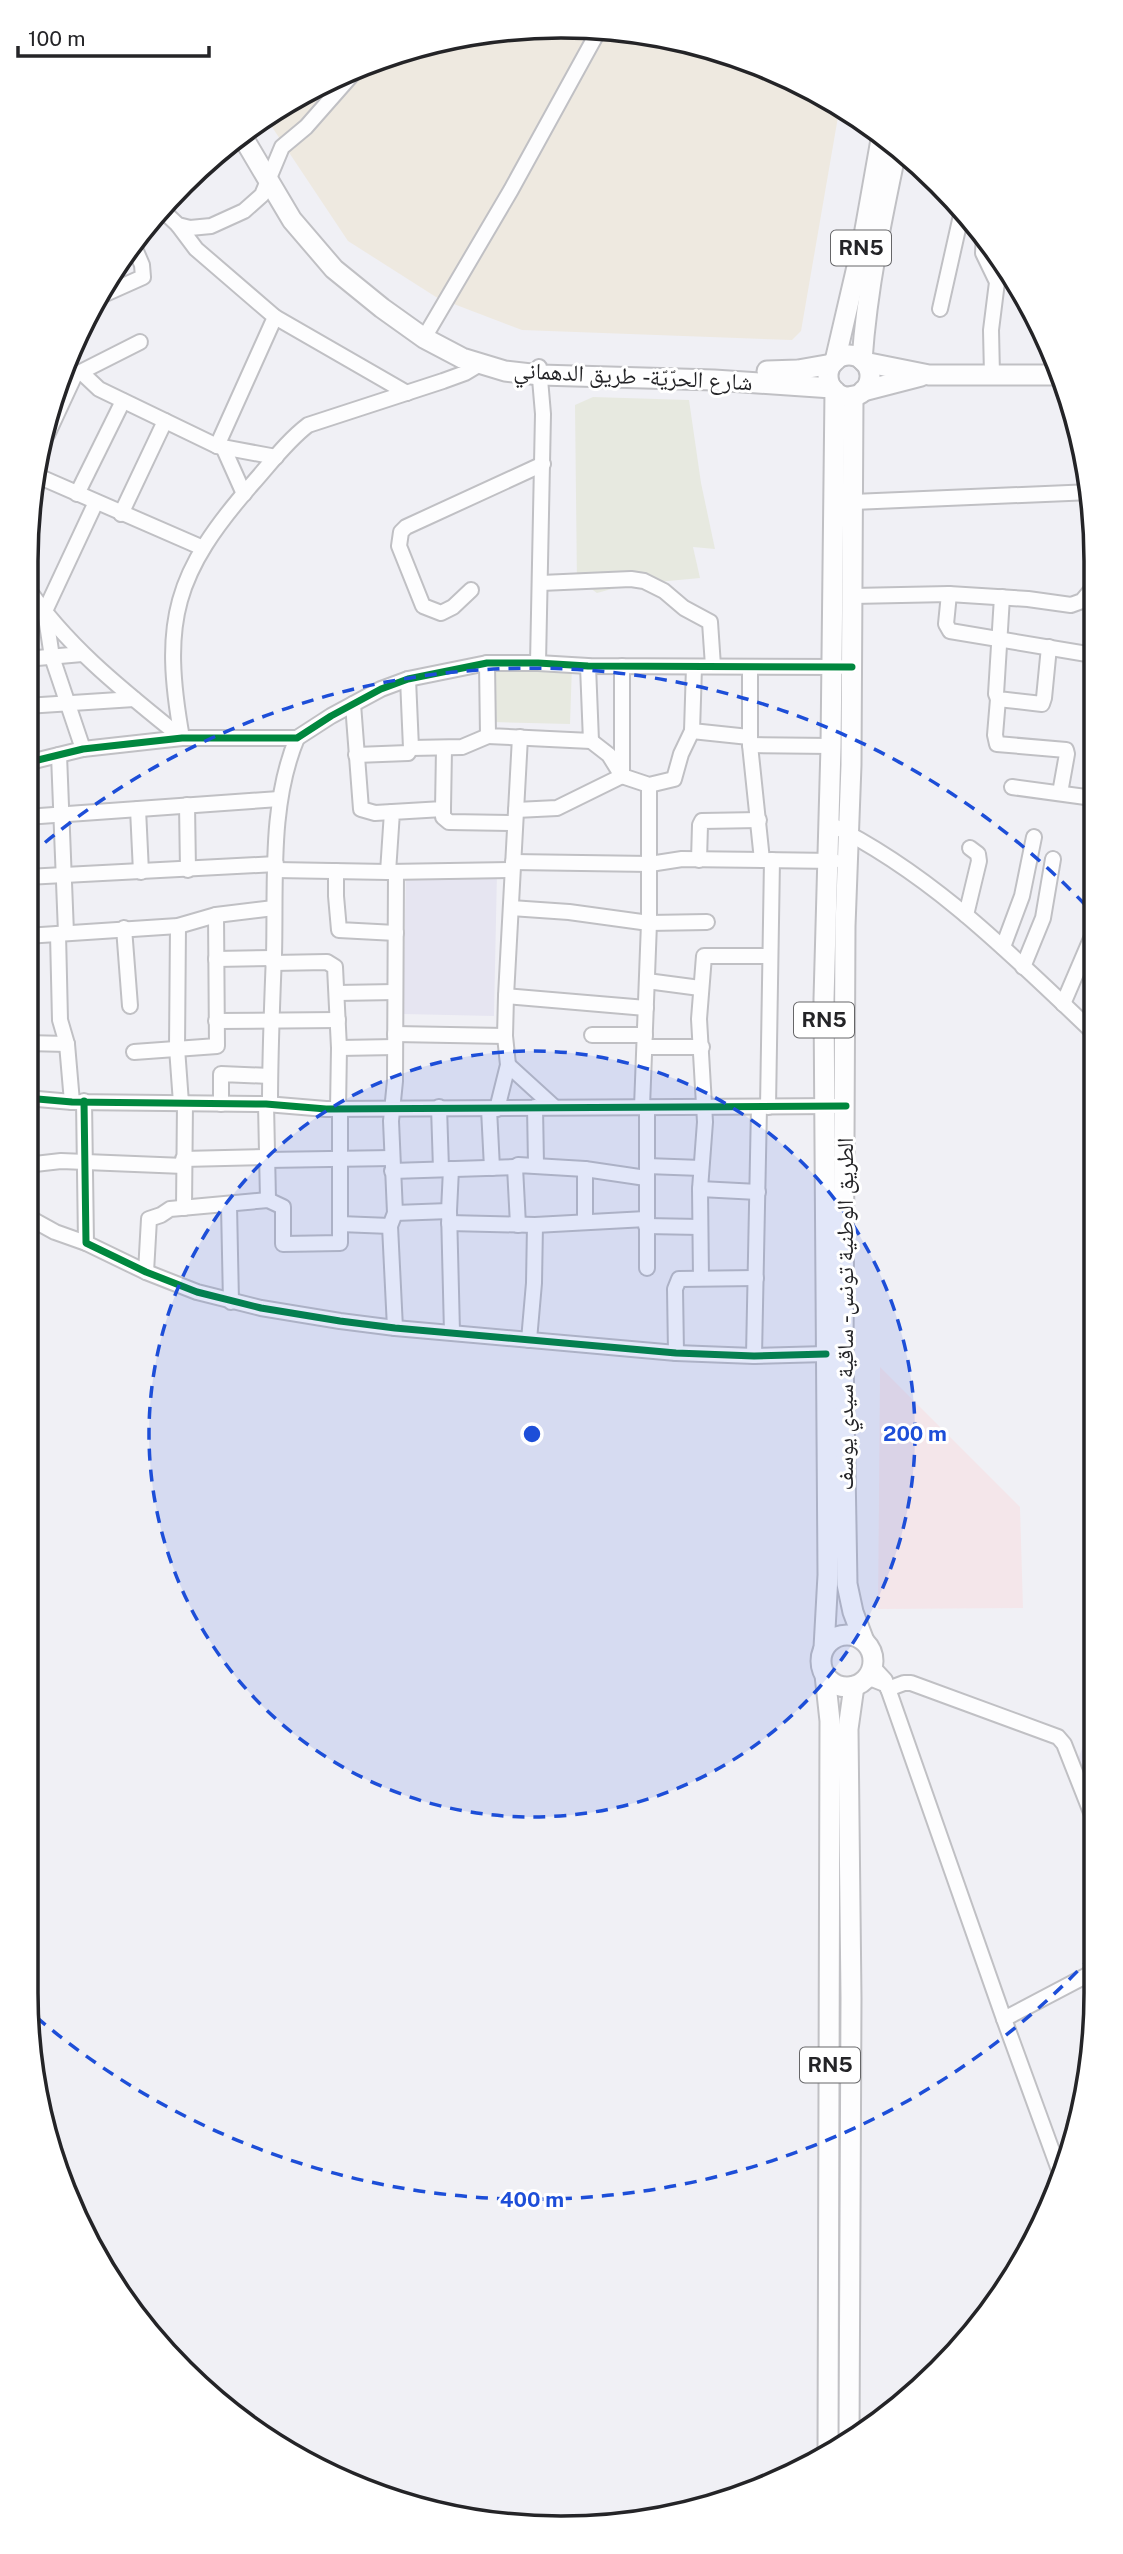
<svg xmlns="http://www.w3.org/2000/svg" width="1123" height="2554" font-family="'Public Sans','Noto Naskh Arabic',sans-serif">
<rect width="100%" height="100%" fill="#f0f0f5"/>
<polygon fill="#f4e6ea" points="880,1367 1020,1507 1023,1608 878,1609"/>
<polygon fill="#eee9e0" points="527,27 632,31 734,55 839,111 801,331 792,340 522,330 459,306 436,297 348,241 266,118 325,81 423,44"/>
<g fill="#e6e5f1">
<polygon points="406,871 497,873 494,1016 403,1014"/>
<polygon points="1096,1714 1096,1805 1078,1759"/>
</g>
<g fill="#e7e9e0">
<polygon points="593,397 689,400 701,483 715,549 693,547 700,578 626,585 597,593 590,588 577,586 575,405"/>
<polygon points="495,663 572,665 570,724 493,722"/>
</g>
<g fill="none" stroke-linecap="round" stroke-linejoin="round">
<g stroke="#c0c0c4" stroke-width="18">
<g id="minor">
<polyline points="160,208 178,225 190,228 211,226 244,211 262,195 282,147 306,127 357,69"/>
<polyline points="178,225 196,249 275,317 217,446"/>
<polyline points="984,234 983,253 997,282 991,330 992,375"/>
<polyline points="997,282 1001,262"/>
<polyline points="96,298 143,277 142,265 133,244"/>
<polyline points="940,309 962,211"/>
<polyline points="275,317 407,393"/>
<polyline points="424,338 511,190 599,30"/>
<polyline points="82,373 99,389 217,446 276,457"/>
<polyline points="57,384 140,342"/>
<polyline points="47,435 74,377"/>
<polyline points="223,447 244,494"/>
<polyline points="40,477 203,548"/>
<polyline points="77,494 123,401"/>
<polyline points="853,502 1092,492"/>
<polyline points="121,514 165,421"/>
<polyline points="541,583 631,579 644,581 664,591 684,608 710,622 713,666"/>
<path d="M26,586C67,647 125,692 182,738"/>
<polyline points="471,590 453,607 441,613 423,606 399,546 401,532 406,527 543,464"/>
<polyline points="949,594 946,624 950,631 1093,655"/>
<polyline points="853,596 949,594 1028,599 1071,605 1082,601 1092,589"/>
<polyline points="1002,597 996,694 998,699 1042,704 1044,698 1049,647"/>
<polyline points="26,659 82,654"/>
<polyline points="487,663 488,736 591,741 588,666"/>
<polyline points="538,663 543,414 539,367"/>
<polyline points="694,667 692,731 749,737"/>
<polyline points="750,667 750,745 762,860"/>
<polyline points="998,699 995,735 997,744 1066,750 1067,754 1060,793"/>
<polyline points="353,704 361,809 375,813 392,812"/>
<polyline points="26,706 134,699"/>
<path d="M182,738C161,621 174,573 253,483C270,464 287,441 308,425L443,381L465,373L480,364"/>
<polyline points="591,741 609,755 622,776 649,785 674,779 681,754 692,731"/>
<polyline points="750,745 831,746"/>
<polyline points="411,748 462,747 488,736"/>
<polyline points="83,749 52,657 45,611 96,502"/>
<polyline points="59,755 66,933"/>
<polyline points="356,755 408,753 411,748 408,679"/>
<polyline points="26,763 83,749 182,738 297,738 331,716 381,689 408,679 487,663 538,663 588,666 840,667"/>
<polyline points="1012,787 1093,798"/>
<polyline points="187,805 188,870"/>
<polyline points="138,809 141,872"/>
<polyline points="443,809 443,817 449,822 515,823"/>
<polyline points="516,810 557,808 622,776 622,666"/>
<polyline points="26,817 279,799"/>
<path d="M828,823C931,873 1012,955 1094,1033"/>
<polyline points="699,860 700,825 702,821 759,820"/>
<polyline points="513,862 650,864 682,859 834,861"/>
<polyline points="276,870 388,872 512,870"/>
<polyline points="336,871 336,896 339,930 396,933"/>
<polyline points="388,872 392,812 443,809 444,749"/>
<polyline points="26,877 276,864"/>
<polyline points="511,908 569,912 649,923 707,922"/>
<polyline points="966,915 979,861 978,854 970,848"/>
<polyline points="178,926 177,1048 181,1103"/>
<polyline points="124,928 130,1006"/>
<polyline points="58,934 60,1020 67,1044 72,1102"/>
<polyline points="26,936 178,926 216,915 274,908"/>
<polyline points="1003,947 1022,896 1034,837"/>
<polyline points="216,959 274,958"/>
<polyline points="273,963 327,962 335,967 339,1048 338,1109"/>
<polyline points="1023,967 1043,918 1053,859"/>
<polyline points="647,981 700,988"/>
<polyline points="337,993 395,992"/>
<polyline points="506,996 646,1008"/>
<polyline points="1063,1004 1093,934"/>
<polyline points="216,1021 338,1020"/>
<polyline points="395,1034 505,1036"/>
<polyline points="592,1035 645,1035"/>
<polyline points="26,1043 67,1044"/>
<polyline points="645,1047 702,1047"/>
<polyline points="339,1048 395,1047"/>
<polyline points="134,1052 217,1046 216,915"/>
<polyline points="508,1065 553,1106"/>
<polyline points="26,1098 72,1102 266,1104 326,1109 834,1106"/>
<polyline points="84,1101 86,1243 146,1272 197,1292 261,1308 340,1321 395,1328 676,1353 754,1356 826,1354"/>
<polyline points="221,1104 221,1074 270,1076"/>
<polyline points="266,1104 268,1200"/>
<path d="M270,1104C270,1054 272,1004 274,955C276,883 269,805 297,738"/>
<polyline points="439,1107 441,1169"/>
<polyline points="535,1107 536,1165"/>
<polyline points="642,1107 649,923 649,785"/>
<polyline points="768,1107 772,860"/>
<polyline points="489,1109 492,1168"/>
<polyline points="497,1109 508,1065 505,1036 506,996 520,737"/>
<polyline points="183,1159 266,1157"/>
<polyline points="267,1160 392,1158"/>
<polyline points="26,1165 61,1161 184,1166"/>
<polyline points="647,1166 701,1168"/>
<polyline points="451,1169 449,1211 452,1332"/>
<polyline points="585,1169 585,1221"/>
<polyline points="392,1171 515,1167"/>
<polyline points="700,1189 758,1192"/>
<polyline points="229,1205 231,1302"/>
<polyline points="184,1208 185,1103"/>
<polyline points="395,1213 449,1211"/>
<polyline points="26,1216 55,1232 86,1243"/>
<polyline points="449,1223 535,1225 646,1219"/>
<polyline points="340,1224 390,1226"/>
<polyline points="518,1225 515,1167 518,1165 585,1169 646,1178"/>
<polyline points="646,1226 700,1227"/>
<polyline points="647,1268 647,1107"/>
<polyline points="146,1272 149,1219 161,1215 170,1209 268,1200 283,1207 283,1244 340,1243 340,1109"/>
<polyline points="701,1278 700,1189 705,1122 699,1019 704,956 770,956"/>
<polyline points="395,1328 390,1226 395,1213 391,1121 395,1081 396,872"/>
<polyline points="529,1340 534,1283 535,1225"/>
<polyline points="676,1353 675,1289 679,1279 756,1278"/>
<polyline points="754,1356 759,1107"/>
<polyline points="872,1666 885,1680 1004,2019 1062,2178"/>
<polyline points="867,1677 887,1685"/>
<polyline points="888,1689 904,1683 911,1683 1058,1737 1064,1744 1096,1825"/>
<polyline points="1004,2019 1097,1970"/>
</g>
</g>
<g stroke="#c0c0c4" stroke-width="23">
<g id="major">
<polyline points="241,134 292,220 334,269 382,308 424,338 462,358 505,371 540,375 714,380 832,388"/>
<circle cx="849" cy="376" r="21"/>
<path d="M862,360C867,288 882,217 897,146"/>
<polyline points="835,361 863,241 882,134"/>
<polyline points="864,362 929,375 1061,375"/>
<polyline points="767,371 798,370 832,364"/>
<polyline points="863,391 921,376"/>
<polyline points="853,396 851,765 845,926 843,1353 847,1584 853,1612 864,1641"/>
<circle cx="847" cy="1661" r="26"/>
<polyline points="824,1648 828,1575 824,999 831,746 835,391"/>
<polyline points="825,1675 830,1721 828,2456"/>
<polyline points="849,2440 851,1998 848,1729 854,1686"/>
</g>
</g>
<use href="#minor" stroke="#fdfdfe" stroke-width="14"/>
<use href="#major" stroke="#fdfdfe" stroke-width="19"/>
<g stroke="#fff" stroke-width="11">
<g id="cycleway">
<polyline points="26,763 83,749 182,738 297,738 331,716 381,689 408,679 487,663 538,663 588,666 852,667"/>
<polyline points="26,1098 72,1102 266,1104 326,1109 846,1106"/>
<polyline points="84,1101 86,1243 146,1272 197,1292 261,1308 340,1321 395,1328 676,1353 754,1356 826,1354"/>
</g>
</g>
<use href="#cycleway" stroke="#00873e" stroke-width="7"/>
</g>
<circle cx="532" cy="1434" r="383" fill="#1d4ed8" fill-opacity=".12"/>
<g fill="none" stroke="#1d4ed8" stroke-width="3.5" stroke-dasharray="12 9">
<circle cx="532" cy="1434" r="383"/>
<path d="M1092 1956A766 766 0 0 1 35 2016M29 856A766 766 0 0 1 1092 912"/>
</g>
<g text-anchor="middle" stroke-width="6" stroke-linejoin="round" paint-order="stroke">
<g fill="#fff" stroke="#666668" stroke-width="2">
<rect x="831" y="230.5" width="60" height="35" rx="5"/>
<rect x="794" y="1002.5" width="60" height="35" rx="5"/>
<rect x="800" y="2047.5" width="60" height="35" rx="5"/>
</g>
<g font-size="21" font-weight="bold" fill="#242427">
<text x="861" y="255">RN5</text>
<text x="824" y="1027">RN5</text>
<text x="830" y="2072">RN5</text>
</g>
<g font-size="23" fill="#242427" stroke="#fff">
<text transform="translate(633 376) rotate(3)" y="8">شارع الحرّيّة - طريق الدهماني</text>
<text transform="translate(845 1314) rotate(-90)" y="8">الطريق الوطنية تونس - ساقية سيدي يوسف</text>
</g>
</g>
<path d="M0 0H1123V2554H0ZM561 38H561A523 523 0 0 1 1084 561V1993A523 523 0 0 1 561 2516H561A523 523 0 0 1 38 1993V561A523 523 0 0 1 561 38Z" fill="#fff" fill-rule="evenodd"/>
<path fill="none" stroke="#242427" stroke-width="3.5" d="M561 38H561A523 523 0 0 1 1084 561V1993A523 523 0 0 1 561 2516H561A523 523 0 0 1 38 1993V561A523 523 0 0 1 561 38Z"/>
<circle cx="532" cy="1434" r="10" fill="#1d4ed8" stroke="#fff" stroke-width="3.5"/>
<g font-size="21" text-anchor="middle" font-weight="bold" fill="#1d4ed8" stroke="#fff" stroke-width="6" stroke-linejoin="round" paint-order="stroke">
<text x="915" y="1441">200 m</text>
<text x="532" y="2207">400 m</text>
</g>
<path d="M18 46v10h191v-10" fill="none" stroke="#242427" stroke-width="3.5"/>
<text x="28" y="46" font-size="21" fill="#242427" stroke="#ffffff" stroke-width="5" paint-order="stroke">100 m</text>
</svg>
